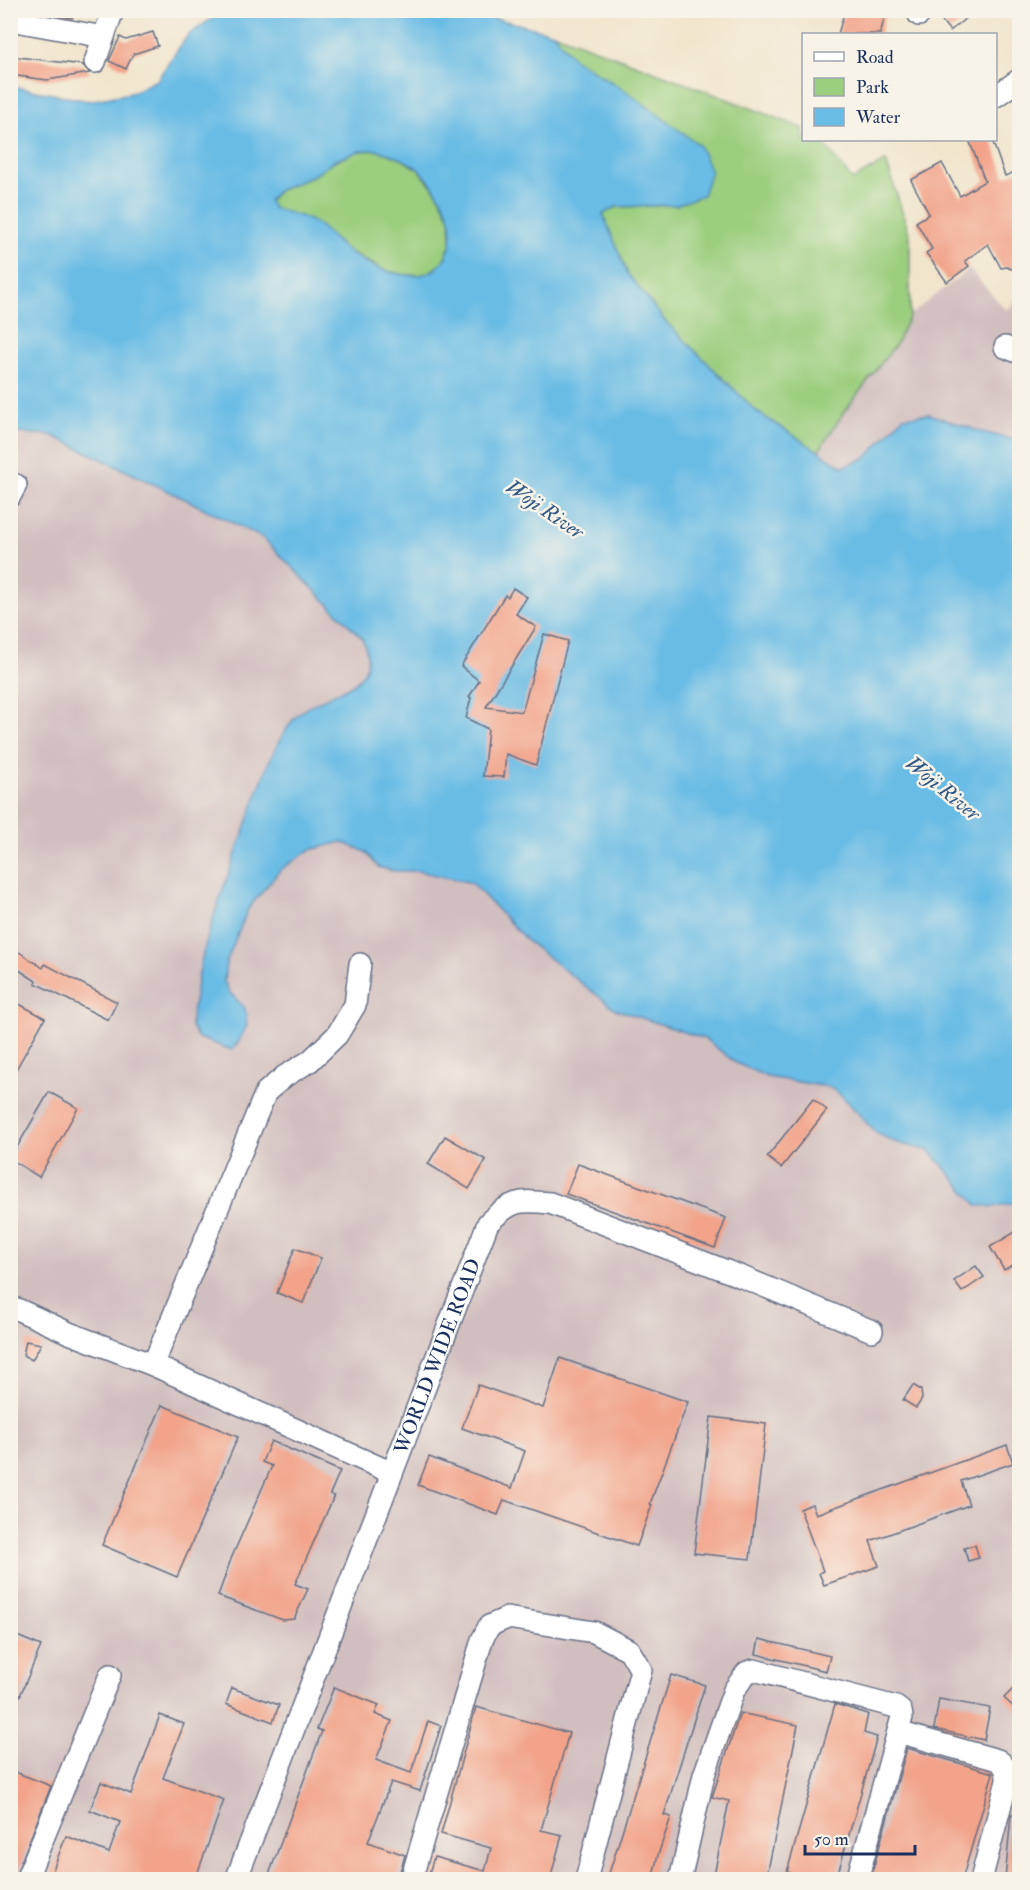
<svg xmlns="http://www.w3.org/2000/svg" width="1030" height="1890" font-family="'IM FELL Double Pica',serif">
<rect width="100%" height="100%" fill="#f7f3e8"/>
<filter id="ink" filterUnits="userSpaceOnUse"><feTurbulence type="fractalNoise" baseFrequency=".0167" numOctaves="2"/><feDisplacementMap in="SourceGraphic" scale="12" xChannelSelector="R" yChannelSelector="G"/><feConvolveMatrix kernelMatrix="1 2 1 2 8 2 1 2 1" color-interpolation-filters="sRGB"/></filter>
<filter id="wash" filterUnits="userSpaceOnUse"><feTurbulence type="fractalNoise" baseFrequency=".008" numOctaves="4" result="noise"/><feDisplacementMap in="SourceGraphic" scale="24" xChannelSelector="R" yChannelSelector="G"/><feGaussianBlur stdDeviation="1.35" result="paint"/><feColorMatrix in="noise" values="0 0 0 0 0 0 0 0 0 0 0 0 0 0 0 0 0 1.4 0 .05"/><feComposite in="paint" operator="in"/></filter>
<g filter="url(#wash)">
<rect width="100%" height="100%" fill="#f1e5cc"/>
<g fill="#d1bfbf">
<polygon points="969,269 1006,310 1019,300 1019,441 903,417 867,457 843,467 818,452 844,412 896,344 910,315"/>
<polygon points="19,433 51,435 191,502 263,538 362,638 369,654 365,672 352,686 310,705 277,743 264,771 244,833 229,869 198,969 245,1008 229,992 224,981 226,963 248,909 280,870 310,850 342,842 366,852 378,867 394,871 418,871 472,883 527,941 615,1009 705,1039 736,1063 767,1077 829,1087 842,1096 876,1133 897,1143 930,1151 944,1167 993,1207 1019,1202 1019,1879 11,1879 10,435"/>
</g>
<g fill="#9bce7e" stroke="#5b7e6e" stroke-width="1.5">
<polygon points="553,33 803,128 804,140 821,140 852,180 886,161 910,236 910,315 896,344 844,412 818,452 757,412 664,320 627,274 602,214 616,207 676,205 626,91 574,59"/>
<polygon points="376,150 395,155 418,169 438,194 450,218 451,244 442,263 425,275 406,275 385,271 345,249 318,225 273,208 269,201 278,191 316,174 334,161 359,151"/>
</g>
<path fill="#69bce5" stroke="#4276a2" stroke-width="1.5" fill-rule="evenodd" d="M240,11H466L553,33L574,59L626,91L699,145L711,171L703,195L676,205L616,207L603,214L628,274L664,320L757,412L843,467L867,457L903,417L929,414L982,432L1019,441V1202L993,1207L977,1205L930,1151L897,1143L876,1133L842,1096L829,1087L767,1077L736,1063L705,1039L615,1009L527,941L472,883L418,871H394L378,867L366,852L342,842L310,850L280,870L248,909L226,963L224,981L229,992L245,1008L247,1025L239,1041L232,1050L198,1038C196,1034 192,1029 191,1026C190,1019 193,1009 194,1003C201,944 223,888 244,832C258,793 267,754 293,720C317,689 387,694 362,638L263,538L191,502L51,435L19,433L11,435L10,86L89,101L131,93L157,80L188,35L220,13ZM376,150C391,154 406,159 418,169C429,178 446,204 450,218C457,250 441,279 406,275C385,273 360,261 344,248C335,241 328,233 320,226C306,216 289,213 273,208L269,200L278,191L316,174L334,161L359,151Z"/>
<g id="blocks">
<g fill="#f2a389">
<polygon points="31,10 66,10 74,14 72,18"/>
<polygon points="845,10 875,10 875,13 885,16 880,34 838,34"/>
<polygon points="936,10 976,10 950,31 936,14"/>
<polygon points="153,32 158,46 133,54 126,69 109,61 120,37 126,40"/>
<polygon points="10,56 83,65 90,73 47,80 10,75"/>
<polygon points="969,140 992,140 1005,176 1020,170 1020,265 1011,269 1007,267 1001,268 988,244 965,261 969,266 947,282 926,253 932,249 916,222 929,214 911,180 942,163 960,196 985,181"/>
<polygon points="513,588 527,597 516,614 536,627 486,707 522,712 544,634 568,641 536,765 506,754 504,777 483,776 488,729 466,718 471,698 469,697 479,681 461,666 505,595 508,597"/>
<polygon points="16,950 43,968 45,964 117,1002 108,1020 35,983 36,981 10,964 10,958"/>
<polygon points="10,999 45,1018 10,1080"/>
<polygon points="49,1092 78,1108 39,1177 10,1159"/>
<polygon points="813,1099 827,1110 781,1168 767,1157"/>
<polygon points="445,1136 486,1160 469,1189 428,1164"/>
<polygon points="578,1164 726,1218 715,1248 566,1194"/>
<polygon points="1020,1229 1020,1260 1004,1270 990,1247"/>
<polygon points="295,1248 321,1258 303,1303 277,1293"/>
<polygon points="976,1266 984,1277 962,1292 954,1281"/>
<polygon points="26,1341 41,1344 32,1360 23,1355"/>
<polygon points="560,1358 688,1402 650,1504 652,1505 637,1546 504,1500 498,1515 418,1485 429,1457 512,1488 525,1451 462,1428 478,1385 543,1408"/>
<polygon points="913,1385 921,1390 922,1399 916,1408 903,1400"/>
<polygon points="162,1405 238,1437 177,1577 102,1545"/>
<polygon points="711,1417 766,1424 750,1559 694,1553"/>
<polygon points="271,1441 340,1471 330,1494 334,1496 295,1584 308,1589 294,1619 283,1620 218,1596 231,1559 272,1466 262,1462"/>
<polygon points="1007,1445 1013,1463 961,1481 969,1505 870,1541 879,1566 824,1585 819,1573 823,1571 800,1509 812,1504 816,1514"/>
<polygon points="975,1545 979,1558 968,1561 964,1548"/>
<polygon points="10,1633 41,1646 11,1717 10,1717"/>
<polygon points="759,1639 830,1656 826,1671 756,1654"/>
<polygon points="671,1675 705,1685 664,1815 671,1817 658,1855 652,1880 607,1880"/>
<polygon points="1020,1682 1020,1713 1004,1698"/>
<polygon points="334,1687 379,1705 375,1714 392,1721 376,1760 411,1773 428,1721 441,1726 420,1791 391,1782 368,1842 405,1855 403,1862 397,1880 267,1880 322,1731 317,1729"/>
<polygon points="232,1688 279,1705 273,1722 226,1704"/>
<polygon points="939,1699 990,1708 984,1740 934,1729"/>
<polygon points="835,1704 868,1714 864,1733 877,1737 836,1880 814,1880 787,1872"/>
<polygon points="476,1707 569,1733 541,1830 562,1835 550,1880 427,1880 434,1857 485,1871 491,1848 441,1834"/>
<polygon points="740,1713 798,1725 766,1880 713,1880 729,1801 712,1797"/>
<polygon points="160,1715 184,1724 163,1778 224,1800 195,1880 49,1880 66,1836 109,1853 120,1822 90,1810 101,1782 131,1794"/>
<polygon points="907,1748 993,1773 962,1880 870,1880"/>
<polygon points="10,1770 51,1786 14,1880 10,1880"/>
<polygon points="1011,1815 1020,1815 1020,1880 1005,1880"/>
</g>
</g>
</g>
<g filter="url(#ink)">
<use href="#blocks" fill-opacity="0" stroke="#666f84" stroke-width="1.5"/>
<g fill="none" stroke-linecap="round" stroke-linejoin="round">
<g stroke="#666f84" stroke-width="24">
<g id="minor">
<polyline points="919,15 924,10"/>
<polyline points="10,20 104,37"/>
<polyline points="95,62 113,10"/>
<polyline points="996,96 1020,79"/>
<polyline points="1005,347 1020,353"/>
<polyline points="10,496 16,485"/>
<polyline points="17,1309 69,1333 153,1365 392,1473"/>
<polyline points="153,1365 266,1092 285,1076 310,1061 337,1035 355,1005 360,964"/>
<path d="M898,1732L998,1760C1006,1766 1007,1771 1007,1781L981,1880"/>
<polyline points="26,1880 110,1675"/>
<path id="s1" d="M236,1880L488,1223C512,1200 518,1200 550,1203L742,1277L872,1331"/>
<polyline points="411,1880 482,1640 489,1626 507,1618 594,1632 629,1650 641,1670 586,1880"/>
<polyline points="680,1880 704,1775 734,1690 747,1672 754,1670 896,1707 901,1711 902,1717 857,1880"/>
</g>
</g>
<use href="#minor" stroke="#fff" stroke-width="21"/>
</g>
</g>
<g text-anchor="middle" stroke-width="5" stroke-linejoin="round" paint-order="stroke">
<g font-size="20" fill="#1b2f5e" stroke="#f7f3e8">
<text dy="7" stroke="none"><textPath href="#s1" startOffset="561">WORLD WIDE ROAD</textPath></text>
</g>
<g font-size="21" font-style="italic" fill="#325986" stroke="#f7f3e8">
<text transform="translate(545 509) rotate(34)" y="7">Woji River</text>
<text transform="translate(943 788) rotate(39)" y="7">Woji River</text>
</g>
</g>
<rect width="1030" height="1890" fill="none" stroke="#f7f3e8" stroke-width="36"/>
<rect x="802" y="33" width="195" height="108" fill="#f7f3e8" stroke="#9fa5b1" stroke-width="1.5"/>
<rect x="814" y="52" width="30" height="9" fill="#ffffff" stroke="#9fa5b1" stroke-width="1.5"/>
<text x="856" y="63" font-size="18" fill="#1b2f5e">Road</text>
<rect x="814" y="78" width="30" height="18" fill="#9bce7e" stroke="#9fa5b1" stroke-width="1.5"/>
<text x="856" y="93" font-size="18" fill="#1b2f5e">Park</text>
<rect x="814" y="108" width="30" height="18" fill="#69bce5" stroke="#9fa5b1" stroke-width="1.5"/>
<text x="856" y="123" font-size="18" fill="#1b2f5e">Water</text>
<path d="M805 1845v9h110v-9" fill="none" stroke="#1b2f5e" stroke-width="3"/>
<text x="814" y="1845" font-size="18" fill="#1b2f5e" stroke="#f7f3e8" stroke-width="4.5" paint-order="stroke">50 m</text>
</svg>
